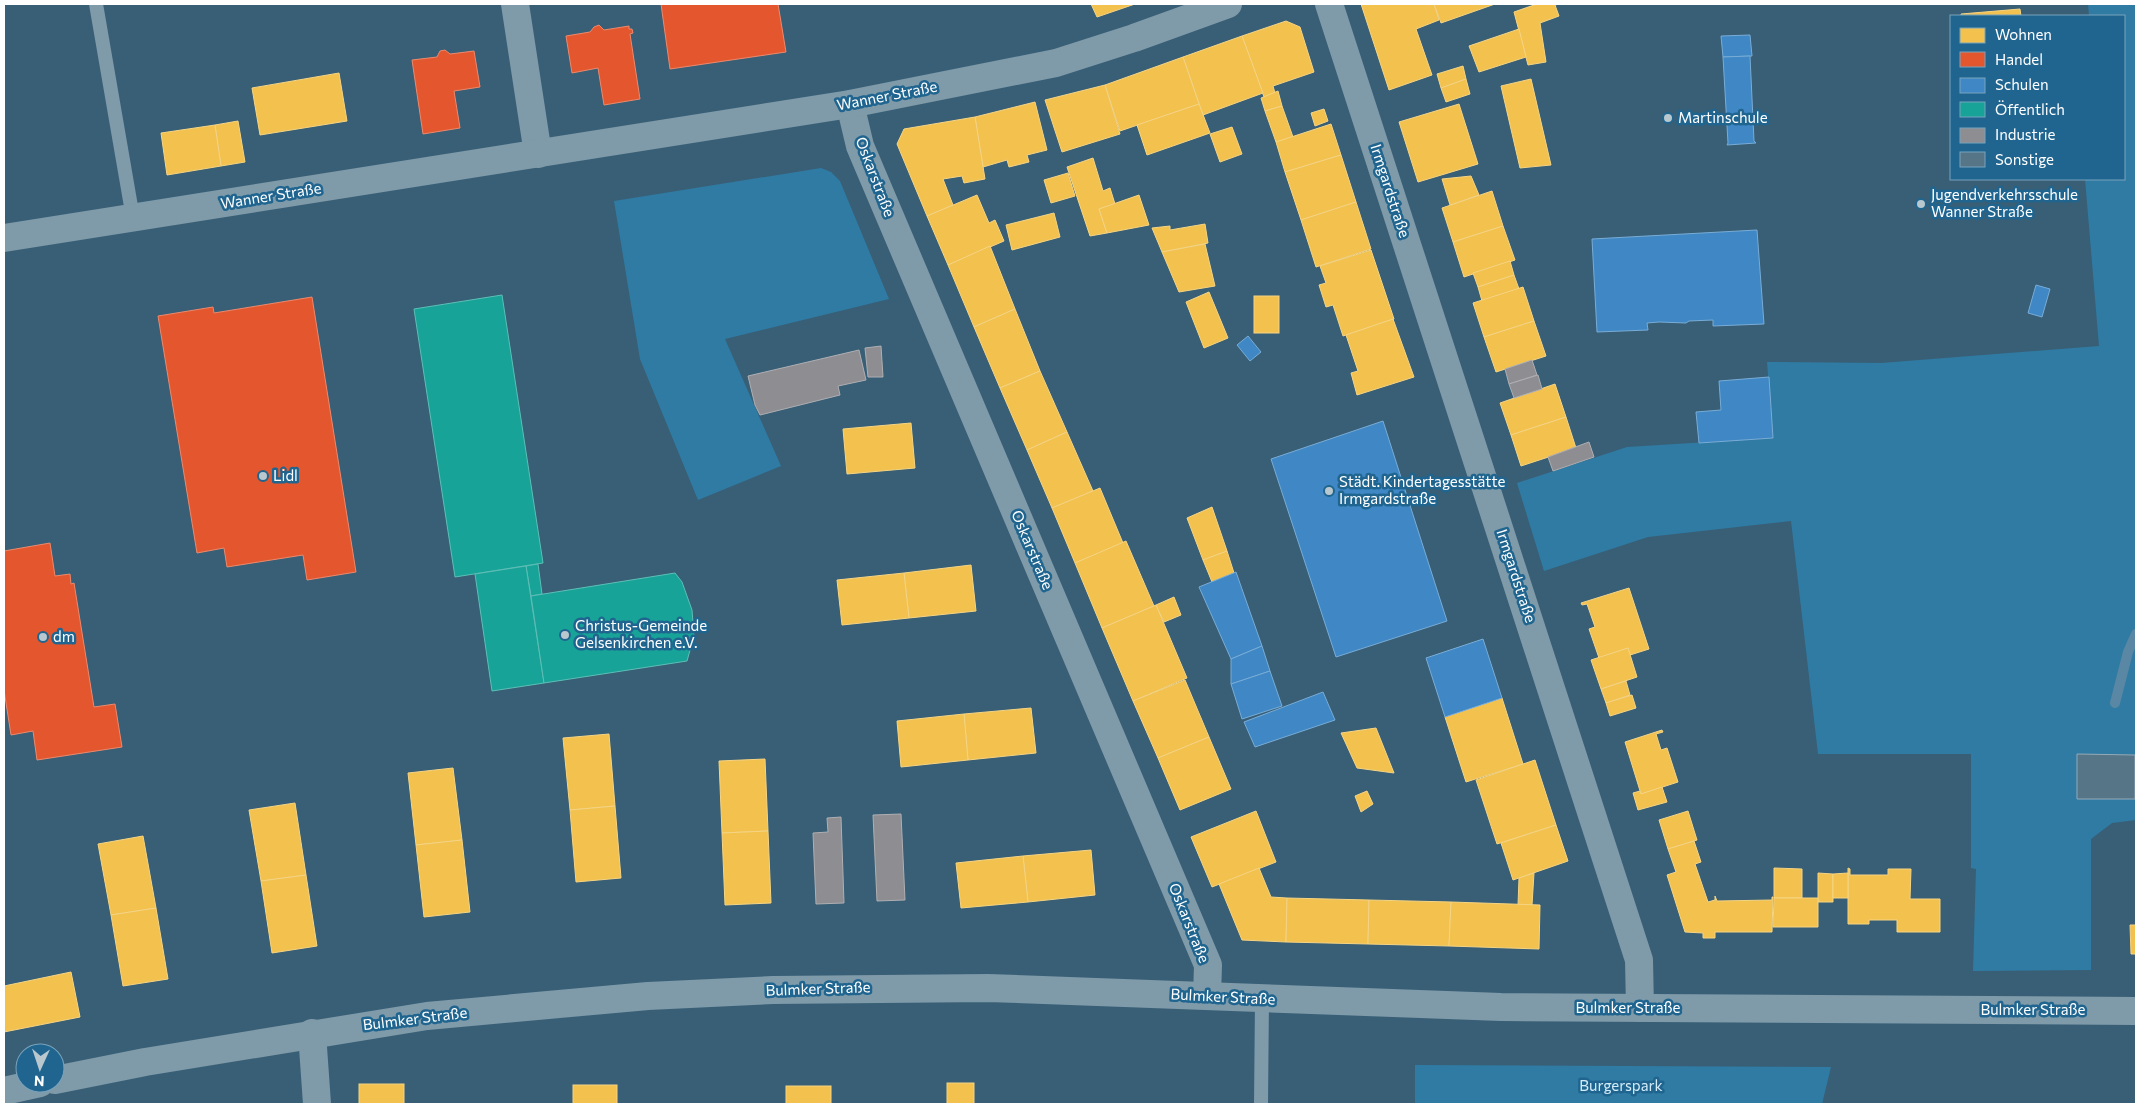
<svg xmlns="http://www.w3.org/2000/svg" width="2140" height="1108" font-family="Commissioner,sans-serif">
<rect width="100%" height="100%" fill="#385f76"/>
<g fill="#307ba3">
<polygon points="2088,4 2136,4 2136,820 2112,823 2091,839 2091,970 1973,971 1976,869 1971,868 1971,754 1818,754 1791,521 1648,537 1544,571 1517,483 1627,447 1773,438 1767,362 1881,363 2099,346 2085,179 2124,179 2124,16 2089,16"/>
<polygon points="821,168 831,172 840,181 889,299 725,339 781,466 698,500 640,359 614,201"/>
<polygon points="1415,1065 1831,1067 1822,1104 1415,1104"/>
</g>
<g fill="#f2c14e" stroke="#f6d483">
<polygon points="1091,4 1135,4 1097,17"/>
<polygon points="1361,4 1434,4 1439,20 1416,29 1432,75 1389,90"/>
<polygon points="1434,4 1495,4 1441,23"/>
<polygon points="1537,4 1559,4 1555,5 1559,16 1540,23 1546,62 1528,65 1514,12"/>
<polygon points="2020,9 2021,16 1961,16 1961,14"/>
<polygon points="1286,21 1300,27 1314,72 1273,86 1275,93 1264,97 1242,36"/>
<polygon points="1519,29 1526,57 1479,72 1469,46"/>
<polygon points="1242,36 1263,93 1203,115 1183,57"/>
<polygon points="1183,57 1199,104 1120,131 1105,85"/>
<polygon points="1463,66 1466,79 1441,88 1437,74"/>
<polygon points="339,73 347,121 260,135 252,88"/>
<polygon points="1466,79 1470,94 1446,102 1441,88"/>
<polygon points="1531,79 1551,165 1520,168 1501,86"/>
<polygon points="1105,85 1120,134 1062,152 1045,100"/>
<polygon points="1278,91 1282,106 1265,111 1261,98"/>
<polygon points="1035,102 1047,150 1027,155 1029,162 1009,167 1007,160 983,167 975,117"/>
<polygon points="1199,104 1210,133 1147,155 1137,125"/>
<polygon points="1459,104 1478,164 1418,182 1399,122"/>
<polygon points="1282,106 1293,137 1276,142 1265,111"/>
<polygon points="1324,109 1328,121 1315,126 1311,113"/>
<polygon points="975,117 985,179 964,183 962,176 943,179 953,205 927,216 897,144 904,129"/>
<polygon points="238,121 245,162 221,166 215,125"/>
<polygon points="1331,124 1341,155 1285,172 1276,142"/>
<polygon points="215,125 221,166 167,175 161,133"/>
<polygon points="1232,127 1242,154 1220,162 1210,134"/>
<polygon points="1341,155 1356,202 1301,220 1285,172"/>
<polygon points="1093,158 1103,191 1110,188 1115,204 1099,209 1107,233 1090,236 1067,167"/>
<polygon points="1068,173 1075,196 1051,203 1044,180"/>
<polygon points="1471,176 1479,195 1450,205 1442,179"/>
<polygon points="1492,191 1503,226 1453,242 1442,208"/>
<polygon points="977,195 989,223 995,220 1004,241 948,265 927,216"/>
<polygon points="1139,195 1149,225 1107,233 1099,209"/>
<polygon points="1356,202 1371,249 1316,267 1301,220"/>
<polygon points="1054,213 1060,237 1012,250 1006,225"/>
<polygon points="1205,224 1208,243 1162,252 1152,228 1170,226 1170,230"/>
<polygon points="1503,226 1515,260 1464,277 1453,242"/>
<polygon points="1205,244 1215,286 1179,292 1162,252"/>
<polygon points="990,246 1015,309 974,327 948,265"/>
<polygon points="1371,250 1394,319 1343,336 1333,305 1326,307 1319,285 1326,283 1320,266"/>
<polygon points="1510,261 1514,275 1478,287 1473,273"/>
<polygon points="1514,275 1519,289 1482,301 1478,287"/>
<polygon points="1523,287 1534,321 1484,337 1473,303"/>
<polygon points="1209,292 1228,338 1204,348 1186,302"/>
<rect x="1254" y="296" width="25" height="37"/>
<polygon points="1015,309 1040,371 1000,388 974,327"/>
<polygon points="1393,319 1414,377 1357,395 1351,373 1358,371 1346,335"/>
<polygon points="1534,321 1546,356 1496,372 1484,337"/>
<polygon points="1040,371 1067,432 1027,450 1000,388"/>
<polygon points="1555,384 1566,417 1511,435 1500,403"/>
<polygon points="1566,417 1576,448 1521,466 1511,435"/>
<polygon points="911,423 915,468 847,474 843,429"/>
<polygon points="1067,432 1093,491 1052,508 1027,450"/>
<polygon points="1100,488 1123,543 1075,563 1052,508"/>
<polygon points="1212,507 1227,551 1203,560 1187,518"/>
<polygon points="1126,541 1154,606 1102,628 1075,563"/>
<polygon points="1227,551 1234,573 1212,582 1203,560"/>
<polygon points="971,565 976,611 909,618 904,573"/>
<polygon points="904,573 909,618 842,625 837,580"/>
<polygon points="1629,588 1649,649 1630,655 1628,648 1599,658 1589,629 1595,627 1587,604 1582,605 1581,603"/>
<polygon points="1174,597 1181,615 1164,622 1156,605"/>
<polygon points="1156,605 1187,678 1133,701 1102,628"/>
<polygon points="1628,648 1637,677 1601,689 1591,660"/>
<polygon points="1185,680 1209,737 1158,758 1133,701"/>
<polygon points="1626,681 1630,695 1606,703 1601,689"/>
<polygon points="1632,695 1636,708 1610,716 1606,703"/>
<polygon points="1502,698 1523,764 1466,782 1445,717"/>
<polygon points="1031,708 1036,753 968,760 964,714"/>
<polygon points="964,714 968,760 901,767 897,721"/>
<polygon points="1376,728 1394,773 1357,768 1341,733"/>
<polygon points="1662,730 1663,732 1656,734 1661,750 1667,748 1678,782 1641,794 1625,742"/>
<polygon points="609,734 615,806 570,810 563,738"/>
<polygon points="1209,737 1231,789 1180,810 1158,758"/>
<polygon points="765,759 768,831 722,833 719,761"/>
<polygon points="1535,760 1556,825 1497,844 1476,780"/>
<polygon points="453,768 462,840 416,845 408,773"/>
<polygon points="1662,787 1667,802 1638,810 1633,793 1640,791 1641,794"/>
<polygon points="1367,791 1373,804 1361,812 1355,796"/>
<polygon points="295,803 306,875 261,881 249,810"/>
<polygon points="615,806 621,878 576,882 570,810"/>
<polygon points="1256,811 1276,862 1212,887 1191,837"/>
<polygon points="1688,811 1697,840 1668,849 1659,820"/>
<polygon points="1556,825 1568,861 1513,880 1501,843"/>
<polygon points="768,831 771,903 725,905 722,833"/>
<polygon points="143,836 156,908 111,915 98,844"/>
<polygon points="462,840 470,912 424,917 416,845"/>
<polygon points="1694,841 1701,862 1695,864 1708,902 1715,900 1715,896 1717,901 1772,900 1772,897 1773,897 1772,932 1715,932 1715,938 1703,938 1703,933 1685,932 1667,875 1676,872 1668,849"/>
<polygon points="1091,850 1095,895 1028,902 1023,856"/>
<polygon points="1023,856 1028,902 961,908 956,863"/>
<polygon points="1259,868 1271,897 1287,898 1286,942 1242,940 1219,884"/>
<polygon points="1774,868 1802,869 1802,898 1774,898"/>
<polygon points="1848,868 1850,869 1850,875 1888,875 1888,869 1911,869 1910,899 1940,899 1940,932 1897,932 1897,920 1869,920 1869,924 1848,924"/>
<polygon points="1534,873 1532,905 1518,905 1519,878"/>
<polygon points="1818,873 1833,874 1833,902 1818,902"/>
<polygon points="1848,873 1848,898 1833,898 1833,874"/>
<polygon points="306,875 317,946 272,953 261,881"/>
<polygon points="1287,898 1369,900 1368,944 1286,942"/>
<polygon points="1774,898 1818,898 1818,927 1773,927"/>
<polygon points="1369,900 1451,902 1449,946 1368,944"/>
<polygon points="1451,902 1540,905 1539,949 1449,946"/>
<polygon points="156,908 168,979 123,986 111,915"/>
<polygon points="2130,925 2136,925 2136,954 2131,954"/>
<polygon points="71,972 80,1017 4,1032 4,986"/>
<rect x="947" y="1083" width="27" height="21"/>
<rect x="359" y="1084" width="45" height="20"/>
<rect x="573" y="1085" width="44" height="19"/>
<rect x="786" y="1086" width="45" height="18"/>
</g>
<g fill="#e4572e" stroke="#ec896d">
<polygon points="661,4 778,4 786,52 670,69"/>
<polygon points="599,25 604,30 629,26 629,29 632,29 633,33 630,34 640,99 604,105 598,68 572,73 566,36 590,32 594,27"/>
<polygon points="445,50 450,54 474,51 480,87 454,91 460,128 423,134 412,60 437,57 440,51"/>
<polygon points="312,297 356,572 307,580 303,555 227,567 224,548 197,553 158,316 213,307 214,313"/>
<polygon points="50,543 55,576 70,574 71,584 74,583 94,707 115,704 122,747 37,760 33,731 11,735 4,690 4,551"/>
</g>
<g fill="#3f88c5" stroke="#79acd6">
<polygon points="1750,35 1752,56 1723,57 1721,36"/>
<polygon points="1750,56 1754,141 1756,143 1727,145 1728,143 1723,57"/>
<polygon points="1757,230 1764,324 1713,326 1713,320 1689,321 1686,323 1659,322 1647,323 1648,330 1597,332 1592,239"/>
<polygon points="2036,285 2050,289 2042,317 2028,313"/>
<polygon points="1248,336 1261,352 1250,361 1237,345"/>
<polygon points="1769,377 1773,438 1699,443 1696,412 1721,410 1719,381"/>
<polygon points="1383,421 1447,621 1336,657 1271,459"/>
<polygon points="1236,572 1262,646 1231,659 1199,587"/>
<polygon points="1483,639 1502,698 1445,717 1426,658"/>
<polygon points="1262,646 1270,671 1231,684 1231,659"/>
<polygon points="1270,671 1282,706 1242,719 1231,684"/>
<polygon points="1323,692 1335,720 1255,747 1244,722"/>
</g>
<g fill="#17a398" stroke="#5dbfb7">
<polygon points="502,295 543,563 455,577 414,309"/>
<polygon points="538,564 542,594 531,596 526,566"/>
<polygon points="526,566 544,683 492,691 475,574"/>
<polygon points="675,573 682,582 692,610 694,636 687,661 544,683 531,596"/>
</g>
<g fill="#8d8d92" stroke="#afafb3">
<polygon points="881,346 883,377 868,377 865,348"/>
<polygon points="859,350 866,380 838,386 840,395 760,415 755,405 748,376"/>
<polygon points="1532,360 1537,375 1509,384 1505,369"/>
<polygon points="1538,375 1542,389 1514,398 1509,384"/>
<polygon points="1589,442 1594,457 1553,471 1548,457"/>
<polygon points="901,814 905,900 877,901 873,815"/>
<polygon points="841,817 844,903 816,904 813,833 828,832 827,818"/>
</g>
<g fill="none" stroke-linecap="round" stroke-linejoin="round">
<polyline stroke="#5a88a4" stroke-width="10" points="2115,703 2128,652 2136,634"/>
</g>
<polygon fill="#567587" stroke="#94aab7" points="2077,754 2135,755 2135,799 2077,799"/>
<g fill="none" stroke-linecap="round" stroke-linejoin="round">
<g stroke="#7f9aa9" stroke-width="14">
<polyline points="96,4 133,218"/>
<polyline points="1261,1104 1262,999"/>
</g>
<g stroke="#7f9aa9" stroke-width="28">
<polyline points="515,4 538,154"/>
<polyline points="1329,4 1639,960 1640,1008"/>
<polyline points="850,104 860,146 1208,965 1207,996"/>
<polyline points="4,238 850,104 1056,63 1134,38 1228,4"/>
<polyline points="312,1033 317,1104"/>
<polyline points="55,1080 145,1062 427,1016 648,996 773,990 988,988 1501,1007 2136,1011"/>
<polyline points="4,1091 40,1083"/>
</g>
</g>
<g fill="#b9c7cf" stroke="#1f658f" stroke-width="2">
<circle cx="1668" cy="118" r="5"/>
<circle cx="1921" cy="204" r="5"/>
<circle cx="263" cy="476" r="5"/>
<circle cx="1329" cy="491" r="5"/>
<circle cx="565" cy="635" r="5"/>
<circle cx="43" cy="637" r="5"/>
</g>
<g text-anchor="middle" stroke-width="5" stroke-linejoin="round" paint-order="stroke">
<g font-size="15" fill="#fff" stroke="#1f658f">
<text transform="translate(887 96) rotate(-11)" y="5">Wanner Straße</text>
<text transform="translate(875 177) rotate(69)" y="5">Oskarstraße</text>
<text transform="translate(1390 191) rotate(72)" y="5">Irmgardstraße</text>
<text transform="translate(271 196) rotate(-9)" y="5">Wanner Straße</text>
<text transform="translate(1032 550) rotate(67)" y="5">Oskarstraße</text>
<text transform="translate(1516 576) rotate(72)" y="5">Irmgardstraße</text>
<text transform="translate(1189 923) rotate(68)" y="5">Oskarstraße</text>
<text transform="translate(818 989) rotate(-2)" y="5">Bulmker Straße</text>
<text transform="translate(1223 997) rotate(3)" y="5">Bulmker Straße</text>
<text x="1628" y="1013">Bulmker Straße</text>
<text x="2033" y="1015">Bulmker Straße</text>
<text transform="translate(415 1019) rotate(-7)" y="5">Bulmker Straße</text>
</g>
<g font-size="15" fill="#fff" stroke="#1f658f" text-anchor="start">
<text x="1678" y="123">Martinschule</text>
<text x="1931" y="200">Jugendverkehrsschule<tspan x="1931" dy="17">Wanner Straße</tspan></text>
<text x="273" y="481">Lidl</text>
<text x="1339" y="487">Städt. Kindertagesstätte<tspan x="1339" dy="17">Irmgardstraße</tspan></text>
<text x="575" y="631">Christus-Gemeinde<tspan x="575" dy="17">Gelsenkirchen e.V.</tspan></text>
<text x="53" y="642">dm</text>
</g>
<g font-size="15" fill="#d3ecf9" stroke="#1f658f">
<text x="1621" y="1091">Burgerspark</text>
</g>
</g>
<rect width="2140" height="1108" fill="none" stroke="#ffffff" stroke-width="10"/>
<rect x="1950" y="15" width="175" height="165" fill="#1f658f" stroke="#79a3bc"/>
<rect x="1960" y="28" width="25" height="15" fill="#f2c14e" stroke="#79a3bc"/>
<text x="1995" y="40" font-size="15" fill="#ffffff">Wohnen</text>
<rect x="1960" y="52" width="25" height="15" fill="#e4572e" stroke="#79a3bc"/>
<text x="1995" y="65" font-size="15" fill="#ffffff">Handel</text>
<rect x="1960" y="78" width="25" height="15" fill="#3f88c5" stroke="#79a3bc"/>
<text x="1995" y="90" font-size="15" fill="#ffffff">Schulen</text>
<rect x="1960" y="102" width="25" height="15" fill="#17a398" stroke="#79a3bc"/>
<text x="1995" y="115" font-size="15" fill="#ffffff">Öffentlich</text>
<rect x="1960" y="128" width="25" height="15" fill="#8d8d92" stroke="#79a3bc"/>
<text x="1995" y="140" font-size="15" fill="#ffffff">Industrie</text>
<rect x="1960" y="152" width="25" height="15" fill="#567587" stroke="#79a3bc"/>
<text x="1995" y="165" font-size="15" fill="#ffffff">Sonstige</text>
<g transform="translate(40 1068) rotate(183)"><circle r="24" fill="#1f658f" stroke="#79a3bc"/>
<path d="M0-4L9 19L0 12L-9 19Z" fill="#b9c7cf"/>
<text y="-8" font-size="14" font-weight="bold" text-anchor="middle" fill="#ffffff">N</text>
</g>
</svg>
